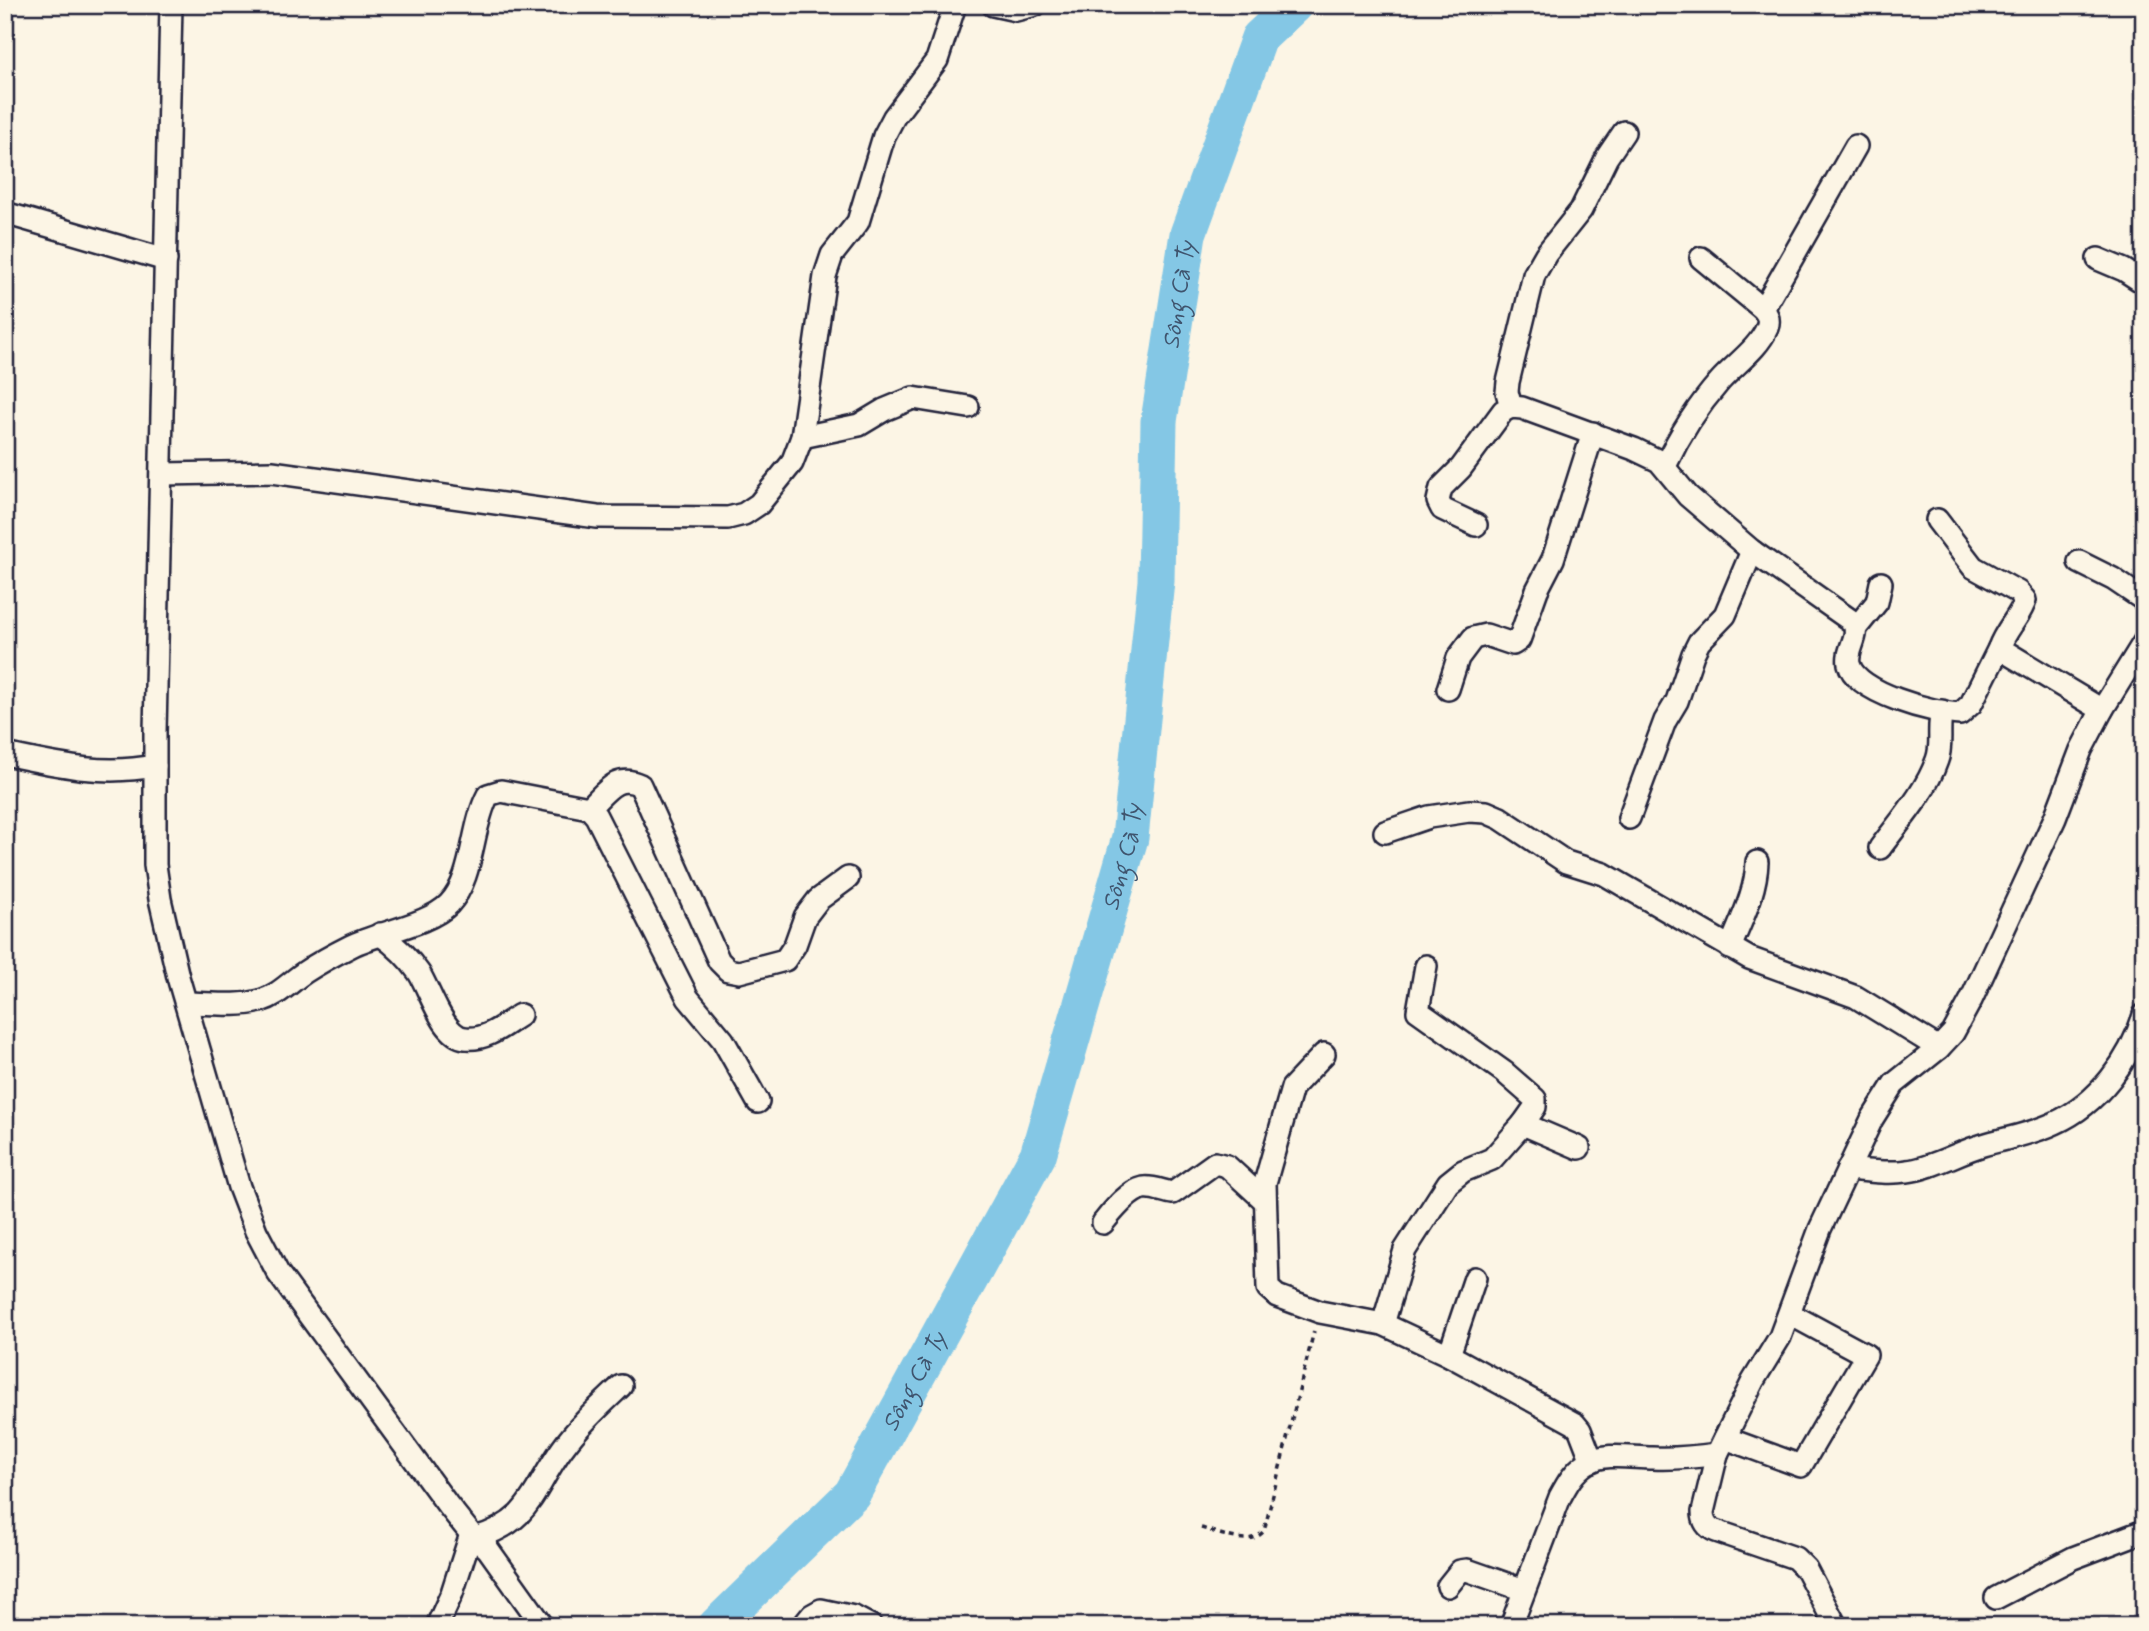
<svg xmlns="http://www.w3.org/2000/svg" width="2149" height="1631" font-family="Mynerve,sans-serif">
<rect width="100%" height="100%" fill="#fcf5e5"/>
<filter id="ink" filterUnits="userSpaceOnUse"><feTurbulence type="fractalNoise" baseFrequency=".0143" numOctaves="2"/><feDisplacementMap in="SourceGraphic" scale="14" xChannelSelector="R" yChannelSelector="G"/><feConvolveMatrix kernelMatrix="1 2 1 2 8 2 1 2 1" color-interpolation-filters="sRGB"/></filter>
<g filter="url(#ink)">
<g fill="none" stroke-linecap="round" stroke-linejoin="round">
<path stroke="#84c7e5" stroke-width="37" id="s1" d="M716,1626L852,1494L1038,1155L1130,838L1156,581L1159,421L1188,234L1259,38L1294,5"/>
<g stroke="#22223b" stroke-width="26">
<g id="minor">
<polyline points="171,5 155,732 155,865 160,899 178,977 239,1187 256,1231 278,1273 447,1504 471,1534 488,1549 543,1626"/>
<polyline points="993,5 1016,10 1035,5"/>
<polyline points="8,214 166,260"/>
<polyline points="2098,259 2124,270 2144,283"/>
<polyline points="1763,309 1856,146"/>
<polyline points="1511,407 1507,392 1508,382 1534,275 1546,254 1581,210 1607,157 1624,132"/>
<polyline points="802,437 859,425 884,410 913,398 968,407"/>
<path d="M1665,466C1679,436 1698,406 1720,381C1735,364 1758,349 1767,328C1770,320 1768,315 1763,309L1701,258"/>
<polyline points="162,474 272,472 597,517 728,518 744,514 759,504 792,463 802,437 825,276 832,255 858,222 884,136 894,117 937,60 955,5"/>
<path d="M1937,520L1973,567L2018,592L2025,600C2022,614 2005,630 1999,648"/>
<path d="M1476,525L1442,509L1438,501L1441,488L1461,468L1503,411L1511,407L1522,408L1634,449L1659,461L1688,496L1752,551L1853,622C1861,636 1846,649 1849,664C1856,693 1934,713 1960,714L1971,704L1999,648L2102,710"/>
<polyline points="2079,562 2113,579 2144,600"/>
<polyline points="1856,628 1877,602 1881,583"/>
<polyline points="1448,689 1458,658 1473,638 1486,635 1513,644 1519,640 1537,590 1553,559 1593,433"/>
<path d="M5,754C58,765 100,776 155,766"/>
<path d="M589,808C606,792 616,773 640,785L719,961L728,970L739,972L785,960L795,945L805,917L818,900L848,878"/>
<polyline points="1629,818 1665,721 1677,701 1693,654 1699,642 1725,615 1752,551"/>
<polyline points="1385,832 1429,817 1469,811 1486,812 1500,818 1566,862 1604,874 1749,958 1856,997 1939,1048"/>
<path d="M1880,848C1900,821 1926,792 1937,760C1943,745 1937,728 1942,711"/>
<path d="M380,934C395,945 408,957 419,973C430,990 443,1036 465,1038C486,1041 504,1025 520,1015"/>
<path d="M1730,948C1741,920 1756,893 1757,862"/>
<polyline points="1426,966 1418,1011 1504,1072 1535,1099 1535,1107 1523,1124"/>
<path d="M186,1003C209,1003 238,1007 260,1001C278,996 290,982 305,972C320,962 335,954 351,946C377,933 430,924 449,904C474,878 471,827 488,795L501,791L589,808L596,816L688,998L723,1040L758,1102"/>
<polyline points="1324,1054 1292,1088 1265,1183 1268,1288 1277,1296 1320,1312 1383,1324 1449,1355 1575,1424 1580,1430 1592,1461"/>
<path d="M1848,1169C1868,1171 1888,1174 1907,1171C1933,1168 1958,1152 1983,1145C2007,1138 2032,1134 2055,1123C2099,1103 2130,1060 2144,1015"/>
<path d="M1103,1223C1112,1212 1128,1191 1143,1188C1152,1186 1164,1192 1173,1193L1215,1163L1227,1166L1264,1200"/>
<polyline points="1383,1324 1405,1250 1448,1183 1463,1171 1492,1159 1523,1124 1579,1148"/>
<polyline points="1449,1355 1475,1278"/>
<polyline points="1725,1438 1801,1466 1866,1355 1790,1314"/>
<path d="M1717,1454L1703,1512C1703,1521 1707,1528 1716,1531L1795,1558L1806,1569L1836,1626"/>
<path d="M475,1538C531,1522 532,1491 562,1449C579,1425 600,1406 621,1386"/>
<polyline points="1448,1586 1460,1571 1467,1570 1524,1590"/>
<polyline points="1996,1598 2073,1558 2144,1531"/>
<polyline points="437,1626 452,1593 471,1534"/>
<polyline points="803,1626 812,1615 821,1610 854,1617 871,1626"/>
<path d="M1511,1626L1560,1497C1567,1484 1574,1471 1587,1463C1605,1452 1632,1458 1652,1458C1674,1459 1696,1457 1717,1454L1753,1381L1780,1337L1820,1229L1872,1119L1894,1084L1939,1048L1953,1033L1971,1000L2055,818L2081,750L2102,710L2144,642"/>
</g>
</g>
<path stroke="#22223b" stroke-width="3.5" stroke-dasharray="5 5" stroke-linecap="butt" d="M1201,1528C1220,1533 1250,1548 1264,1531L1314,1331"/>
<use href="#minor" stroke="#fcf5e5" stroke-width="21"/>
</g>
</g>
<g text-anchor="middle" stroke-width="5" stroke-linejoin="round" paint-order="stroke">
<g font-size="24" font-style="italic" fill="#3f546e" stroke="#fcf5e5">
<text dy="8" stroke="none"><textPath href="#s1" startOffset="1452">Sông Cà Ty</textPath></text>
<text dy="8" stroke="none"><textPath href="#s1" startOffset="886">Sông Cà Ty</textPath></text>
<text dy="8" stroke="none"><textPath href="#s1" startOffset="318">Sông Cà Ty</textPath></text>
</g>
</g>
<rect width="2149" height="1631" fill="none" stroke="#fcf5e5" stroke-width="28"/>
<rect x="14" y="14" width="2121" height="1603" fill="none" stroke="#22223b" stroke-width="2.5" filter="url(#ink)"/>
</svg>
